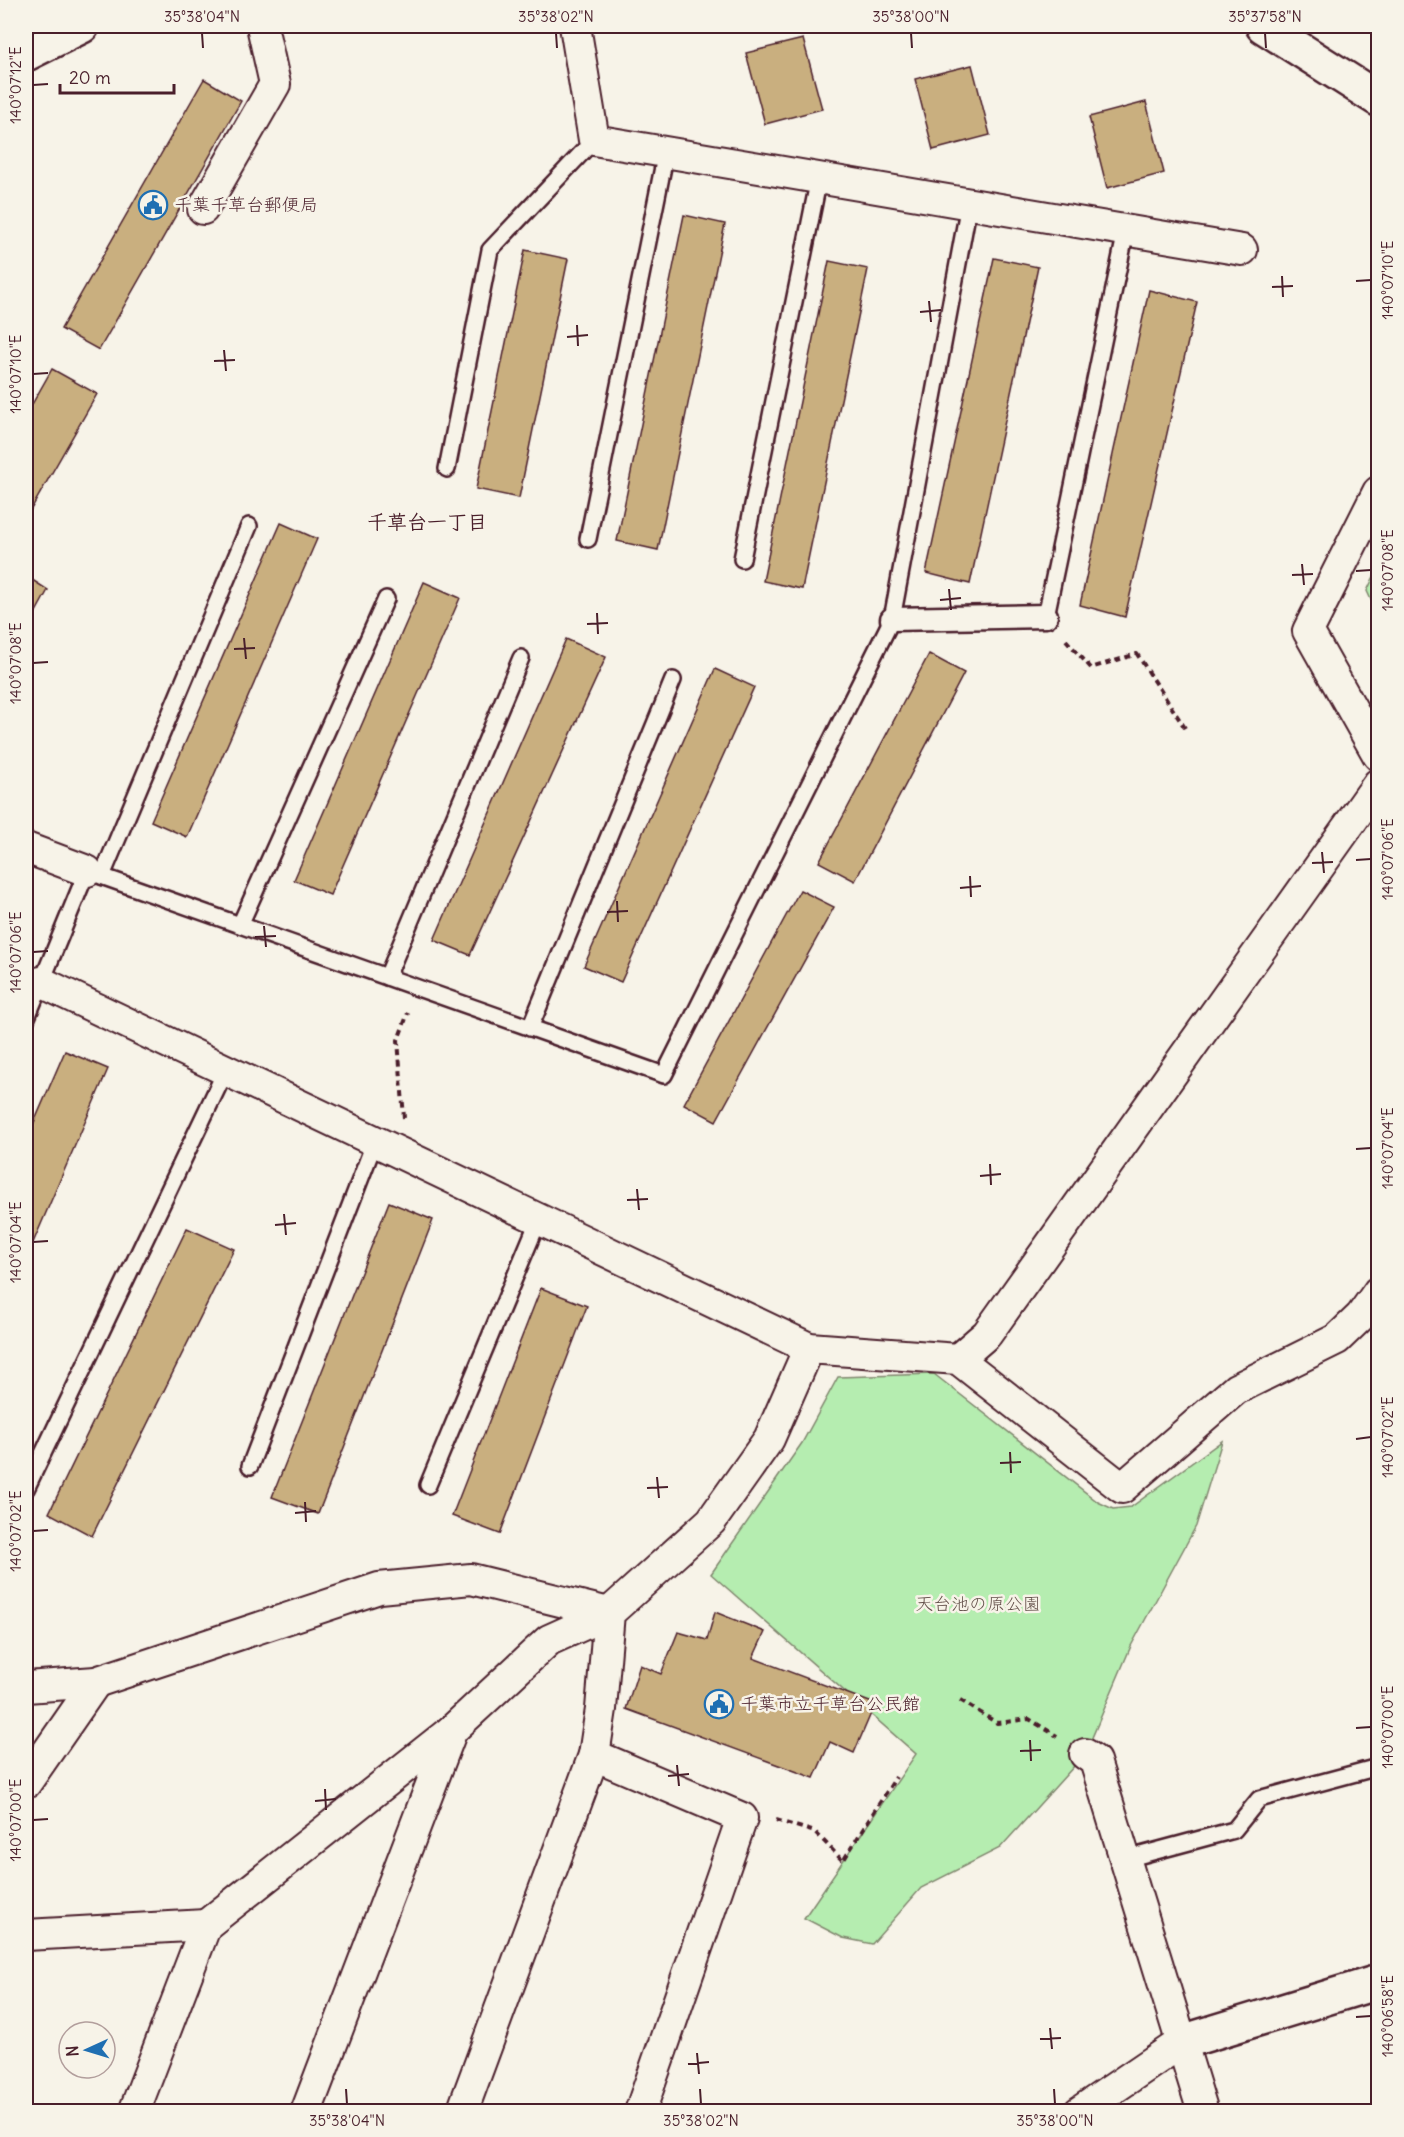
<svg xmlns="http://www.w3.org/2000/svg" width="1404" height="2137" font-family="Delius,'Klee One',sans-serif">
<rect width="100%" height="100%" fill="#f7f3e8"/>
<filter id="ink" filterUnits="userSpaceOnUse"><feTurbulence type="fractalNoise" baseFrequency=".0167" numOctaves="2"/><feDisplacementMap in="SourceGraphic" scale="12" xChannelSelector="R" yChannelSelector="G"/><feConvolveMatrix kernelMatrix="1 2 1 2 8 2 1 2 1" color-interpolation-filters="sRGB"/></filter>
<g filter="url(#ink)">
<g fill="#b5edb0" stroke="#80866e" stroke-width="1.5">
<polygon points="1378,568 1378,615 1367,591"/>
<polygon points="934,1374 1098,1502 1113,1509 1131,1507 1222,1441 1196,1526 1131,1646 1085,1754 1000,1848 921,1888 872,1944 843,1938 804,1918 916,1754 711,1574 802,1443 838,1377"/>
</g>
<g fill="#c9af7f" stroke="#4a1f2b" stroke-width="1.5">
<polygon points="803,39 822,109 765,124 746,53"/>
<polygon points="972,65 990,135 933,150 915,79"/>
<polygon points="204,79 241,101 99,350 61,329"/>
<polygon points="1146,102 1164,173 1107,188 1089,117"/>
<polygon points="684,215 725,224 658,550 617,541"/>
<polygon points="525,250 568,259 519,498 476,489"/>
<polygon points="994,258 1038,267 970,584 926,573"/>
<polygon points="829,261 868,269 802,589 763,581"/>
<polygon points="1149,290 1197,302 1125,617 1080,605"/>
<polygon points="52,369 97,394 26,518 26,415"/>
<polygon points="281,523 317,539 187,837 151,821"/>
<polygon points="26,576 48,590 26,630"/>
<polygon points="424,582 460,598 330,895 294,880"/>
<polygon points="566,639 606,657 470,955 434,940"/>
<polygon points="929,654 964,673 855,881 819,862"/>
<polygon points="715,669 754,687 621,982 584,966"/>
<polygon points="800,890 834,907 716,1121 684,1104"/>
<polygon points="65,1051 108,1069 26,1259 26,1141"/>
<polygon points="389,1202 433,1220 318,1514 272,1497"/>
<polygon points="187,1228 234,1249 92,1536 49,1513"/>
<polygon points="541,1288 587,1306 500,1534 452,1516"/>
<polygon points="715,1612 765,1632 753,1658 875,1704 854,1753 830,1742 814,1778 626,1709 640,1665 661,1674 678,1632 707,1640"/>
</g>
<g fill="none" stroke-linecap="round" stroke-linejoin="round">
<g stroke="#4a1f2b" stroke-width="20">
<g id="service">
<polyline points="447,469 490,250 594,140"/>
<polyline points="588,539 666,152"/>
<polyline points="742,559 819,178"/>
<polyline points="1046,616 1126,231"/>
<polyline points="102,876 249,526"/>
<polyline points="240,925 386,599"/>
<polyline points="387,977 521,658"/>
<polyline points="26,1020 87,871 664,1075 892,619 969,204"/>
<polyline points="530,1028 673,680"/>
<polyline points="250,1466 375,1141"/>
<polyline points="428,1485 539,1219"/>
<polyline points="26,1489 226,1070"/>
<polyline points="1126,1859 1234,1830 1259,1799 1378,1767"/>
</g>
</g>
<g stroke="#4a1f2b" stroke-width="27">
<polyline id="pedestrian" points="892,619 1046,616"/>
</g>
<g stroke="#4a1f2b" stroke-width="34">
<g id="minor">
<polyline points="575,26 594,140 1242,250"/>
<polyline points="203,209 275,84 262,26"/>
<polyline points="1378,492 1308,631 1378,755"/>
<polyline points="26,848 87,871"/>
<polyline points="41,982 809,1348 958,1359 1122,1488 1236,1389 1337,1339 1361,1316 1378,1292"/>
<polyline points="958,1359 987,1334 1378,784"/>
<polyline points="26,1687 96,1682 379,1588 471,1579 609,1613"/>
<polyline points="1085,1754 1095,1761 1203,2112"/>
<polyline points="594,1755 742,1818 640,2112"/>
<polyline points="26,1783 96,1682"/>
<polyline points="26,1935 206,1925"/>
<polyline points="134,2112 206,1925 452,1730 549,1640 609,1613"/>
<polyline points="306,2112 452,1730"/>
<polyline points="462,2112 594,1755 601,1709 609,1613 711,1521 769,1439 809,1348"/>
<polyline points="1079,2112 1182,2042"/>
</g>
</g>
<g stroke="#4a1f2b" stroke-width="38">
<g id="tertiary">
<polyline points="1263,26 1378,99"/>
<polyline points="26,54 82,26"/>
<polyline points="1182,2042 1378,1982"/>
</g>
</g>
<g stroke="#4a1f2b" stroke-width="4" stroke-dasharray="6 4.5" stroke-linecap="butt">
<polyline points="1066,640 1091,668 1137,654 1185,728"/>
<polyline points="404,1118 398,1040 408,1013"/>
<polyline points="960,1700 997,1723 1029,1719 1057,1736"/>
<polyline points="776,1820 815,1832 843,1861 896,1777"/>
</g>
<use href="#service" stroke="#f7f3e8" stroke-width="15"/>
<use href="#pedestrian" stroke="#f7f3e8" stroke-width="22"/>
<use href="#minor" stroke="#f7f3e8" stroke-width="30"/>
<use href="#tertiary" stroke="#f7f3e8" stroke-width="33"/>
</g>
</g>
<path fill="none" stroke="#4a1f2b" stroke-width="2" d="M202,33L203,48M556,33L557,48M911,33L912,48M1265,33L1266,48M33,85L48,84M1282,276L1283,297M1356,281L1371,280M1272,287L1293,286M929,301L931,322M920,312L941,310M577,325L578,346M567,337L588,335M224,350L226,371M214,361L235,360M33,374L48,373M1302,564L1304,585M1356,571L1371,570M1292,575L1313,574M949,589L951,610M940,600L961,598M597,613L598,634M587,624L608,623M244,638L246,659M234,649L255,648M33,663L48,662M1322,852L1324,873M1356,860L1371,859M1312,863L1333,862M970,876L971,897M960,888L981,886M617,901L618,922M607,912L628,911M264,926L266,947M255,937L276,936M33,952L48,951M1356,1149L1371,1148M990,1164L991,1185M980,1176L1001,1174M637,1189L639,1210M627,1200L648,1199M284,1214L286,1235M275,1225L296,1223M33,1242L48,1241M1356,1439L1371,1437M1010,1452L1011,1473M1000,1463L1021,1462M657,1477L659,1498M647,1488L668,1487M305,1502L306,1522M295,1513L316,1511M33,1531L48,1530M1356,1728L1371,1727M1030,1740L1031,1761M1020,1751L1041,1750M677,1765L679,1786M668,1776L689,1774M325,1789L326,1810M315,1801L336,1799M33,1820L48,1819M1356,2017L1371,2016M1050,2028L1052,2049M1040,2039L1061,2038M697,2053L699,2074M688,2064L709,2062M346,2089L347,2104M700,2089L701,2104M1054,2089L1055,2104"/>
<defs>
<g id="civic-ring" transform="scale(1.5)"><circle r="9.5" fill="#f7f3e8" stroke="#1f6fb2" stroke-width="1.5"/><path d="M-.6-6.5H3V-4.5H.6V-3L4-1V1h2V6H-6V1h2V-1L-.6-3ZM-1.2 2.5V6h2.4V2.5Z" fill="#1f6fb2"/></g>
</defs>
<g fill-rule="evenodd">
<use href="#civic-ring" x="153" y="205"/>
<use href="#civic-ring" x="719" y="1704"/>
</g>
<g text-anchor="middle" stroke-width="5" stroke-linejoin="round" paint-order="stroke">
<g font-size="18" fill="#4a1f2b" stroke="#f7f3e8" text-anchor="start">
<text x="174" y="211">千葉千草台郵便局</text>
<text x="740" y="1710">千葉市立千草台公民館</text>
</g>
<g font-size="18" fill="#65524c" stroke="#f7f3e8">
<text x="978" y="1610">天台池の原公園</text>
</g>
<g font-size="20" font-weight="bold" fill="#4a1f2b" stroke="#f7f3e8">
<text x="427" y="529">千草台一丁目</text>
</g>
</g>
<rect width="1404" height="2137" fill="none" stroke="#f7f3e8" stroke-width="66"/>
<g transform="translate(87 2050) rotate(266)"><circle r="28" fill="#f7f3e8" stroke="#b29e9c" stroke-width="1.5"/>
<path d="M0-4.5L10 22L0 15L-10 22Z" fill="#1f6fb2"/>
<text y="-9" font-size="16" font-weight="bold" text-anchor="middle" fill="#4a1f2b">N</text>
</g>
<path d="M60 84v9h114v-9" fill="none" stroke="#4a1f2b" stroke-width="3"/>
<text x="69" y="84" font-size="18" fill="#4a1f2b" stroke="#f7f3e8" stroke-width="4.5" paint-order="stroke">20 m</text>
<rect x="33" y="33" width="1338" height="2071" fill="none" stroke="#4a1f2b" stroke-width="2"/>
<g font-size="15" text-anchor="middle" fill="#4a1f2b">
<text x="202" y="22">35°38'04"N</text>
<text x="556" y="22">35°38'02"N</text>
<text x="911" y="22">35°38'00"N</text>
<text x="1265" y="22">35°37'58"N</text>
<text transform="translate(16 85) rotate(-90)" y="5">140°07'12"E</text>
<text transform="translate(1388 280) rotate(-90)" y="5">140°07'10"E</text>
<text transform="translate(16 374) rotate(-90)" y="5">140°07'10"E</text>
<text transform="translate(1388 570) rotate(-90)" y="5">140°07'08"E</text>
<text transform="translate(16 663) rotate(-90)" y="5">140°07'08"E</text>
<text transform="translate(1388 859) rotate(-90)" y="5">140°07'06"E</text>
<text transform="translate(16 952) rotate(-90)" y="5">140°07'06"E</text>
<text transform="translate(1388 1148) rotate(-90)" y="5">140°07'04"E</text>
<text transform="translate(16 1242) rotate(-90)" y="5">140°07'04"E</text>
<text transform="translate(1388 1437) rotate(-90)" y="5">140°07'02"E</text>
<text transform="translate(16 1531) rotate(-90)" y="5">140°07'02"E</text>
<text transform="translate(1388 1727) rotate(-90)" y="5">140°07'00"E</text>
<text transform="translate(16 1820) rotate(-90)" y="5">140°07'00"E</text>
<text transform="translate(1388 2016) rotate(-90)" y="5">140°06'58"E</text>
<text x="347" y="2126">35°38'04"N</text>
<text x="701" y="2126">35°38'02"N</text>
<text x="1055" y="2126">35°38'00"N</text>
</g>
</svg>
